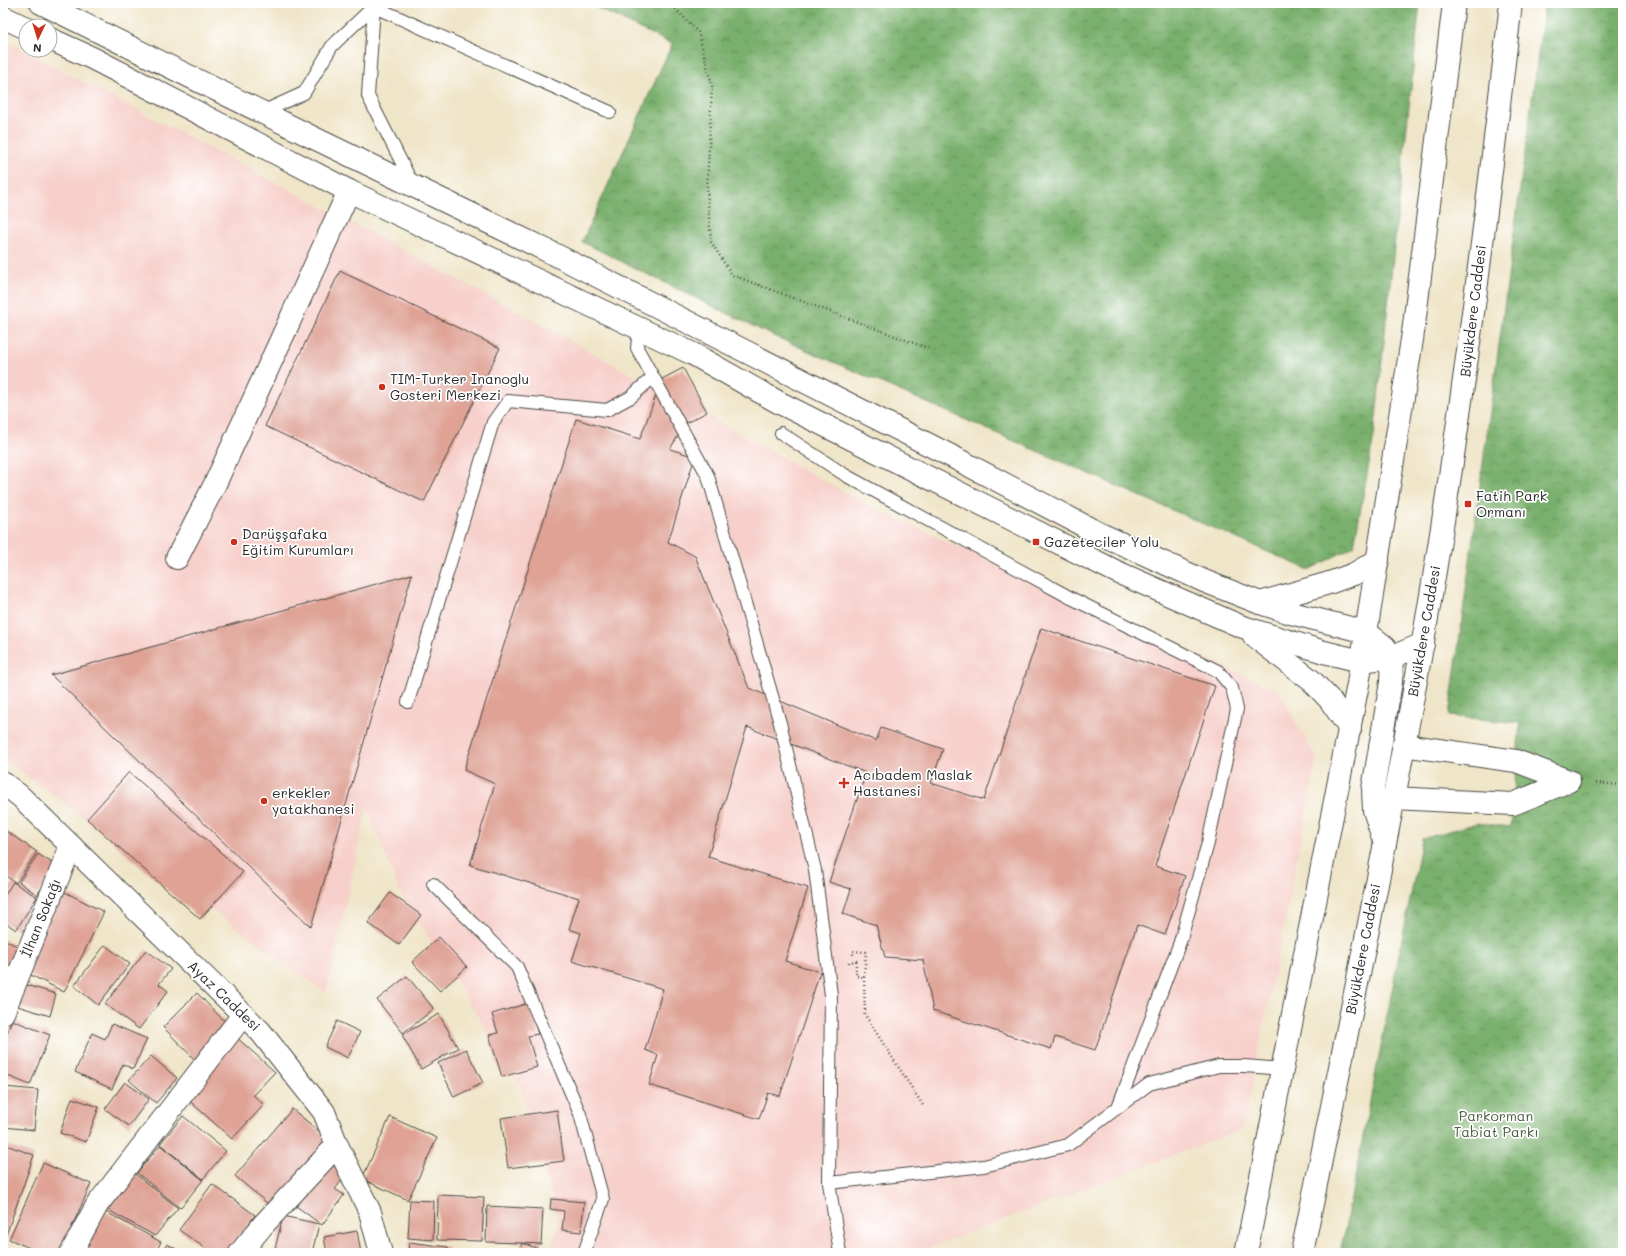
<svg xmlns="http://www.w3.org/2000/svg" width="1626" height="1256" font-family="Mali,sans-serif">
<defs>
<pattern id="forest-crowns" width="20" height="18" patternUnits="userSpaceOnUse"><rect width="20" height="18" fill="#7ab06d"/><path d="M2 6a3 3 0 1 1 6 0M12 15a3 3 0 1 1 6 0" fill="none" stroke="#648f5a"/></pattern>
</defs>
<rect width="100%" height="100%" fill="#fff"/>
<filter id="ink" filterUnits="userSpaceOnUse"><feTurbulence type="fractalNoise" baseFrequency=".025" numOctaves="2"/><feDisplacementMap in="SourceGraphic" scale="8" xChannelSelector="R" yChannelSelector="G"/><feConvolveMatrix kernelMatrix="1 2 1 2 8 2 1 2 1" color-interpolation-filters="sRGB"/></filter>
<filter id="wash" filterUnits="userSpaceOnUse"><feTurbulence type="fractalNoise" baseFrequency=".012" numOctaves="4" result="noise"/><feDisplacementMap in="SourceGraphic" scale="16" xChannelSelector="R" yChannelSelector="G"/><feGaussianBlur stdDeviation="0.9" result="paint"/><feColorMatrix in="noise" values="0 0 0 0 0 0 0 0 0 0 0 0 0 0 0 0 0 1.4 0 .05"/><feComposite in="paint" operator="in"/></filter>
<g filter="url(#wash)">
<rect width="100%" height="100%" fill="#efe5c8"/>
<polygon fill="#f7d0cb" points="3,40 326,209 544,326 873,508 1278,691 1317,759 1243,1129 915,1253 550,1253 559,1222 521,1086 399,890 367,808 326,993 3,758"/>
<g fill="url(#forest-crowns)" stroke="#526e4c">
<polygon points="587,3 1420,3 1374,436 1354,546 1309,570 765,332 582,242 672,44"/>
<polygon points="1545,3 1623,3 1623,1253 1340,1253 1422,839 1477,823 1511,827 1520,723 1449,716"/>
</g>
<g id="blocks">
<g fill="#dfa295">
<polygon points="340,271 500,348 424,502 265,426"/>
<polygon points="683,368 707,412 686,423 670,449 695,457 668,542 695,556 749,688 876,741 881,728 943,749 931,783 984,800 1041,628 1215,686 1155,866 1185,876 1165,935 1137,925 1095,1050 1055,1037 1051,1049 933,1011 923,960 885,957 876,925 843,914 851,889 829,882 866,773 747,727 708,857 808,888 785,961 820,972 780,1096 768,1093 759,1119 649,1085 658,1055 645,1050 663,989 572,961 581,933 569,929 579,898 470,865 495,784 464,770 576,419 640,439 662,379"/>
<polygon points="412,574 311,927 51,675"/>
<polygon points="129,772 243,872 200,919 87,819"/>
<polygon points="3,829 37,852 16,883 3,874"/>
<polygon points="38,854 57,866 37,895 19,882"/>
<polygon points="13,882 37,897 16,930 3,921 3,898"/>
<polygon points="61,890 104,912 64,992 21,970"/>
<polygon points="390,893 421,915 399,945 368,923"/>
<polygon points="439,937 467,967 440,991 412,962"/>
<polygon points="3,939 19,947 3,981"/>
<polygon points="105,945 130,964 98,1005 74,986"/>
<polygon points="146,950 171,969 159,984 168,991 139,1029 105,1004"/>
<polygon points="407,976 434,1009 403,1033 377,1000"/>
<polygon points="17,982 56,994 50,1016 11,1004"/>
<polygon points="197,993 232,1029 198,1063 163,1027"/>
<polygon points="529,1003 538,1034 528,1036 537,1067 502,1077 489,1035 498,1033 492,1014"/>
<polygon points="439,1014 458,1048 421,1069 402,1035"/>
<polygon points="12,1020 50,1035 30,1085 3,1074 3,1043"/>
<polygon points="337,1021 360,1032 348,1058 325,1047"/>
<polygon points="112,1024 147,1039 133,1069 123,1064 112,1089 75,1072 92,1033 105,1039"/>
<polygon points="234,1035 275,1072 253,1095 264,1105 232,1139 183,1095"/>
<polygon points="466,1049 483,1083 454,1097 438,1063"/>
<polygon points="151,1056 177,1078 156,1103 129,1080"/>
<polygon points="125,1082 149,1099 129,1126 105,1109"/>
<polygon points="3,1087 38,1090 34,1130 3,1127"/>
<polygon points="72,1098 99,1107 86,1142 60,1133"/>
<polygon points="292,1109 331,1141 273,1208 235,1176"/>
<polygon points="557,1110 564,1161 508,1168 501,1118"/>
<polygon points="183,1116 226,1151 203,1179 160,1144"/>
<polygon points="390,1117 437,1138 408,1200 362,1179"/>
<polygon points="3,1144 34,1155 3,1244"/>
<polygon points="160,1145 203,1180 180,1208 137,1173"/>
<polygon points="43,1163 91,1184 60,1253 41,1253 9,1239"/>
<polygon points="329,1163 346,1175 335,1189 344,1195 322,1225 296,1206"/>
<polygon points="135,1174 178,1208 155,1236 108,1210"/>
<polygon points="212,1184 255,1215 228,1253 212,1253 179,1230"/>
<polygon points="438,1195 484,1197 482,1241 437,1240"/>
<polygon points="551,1199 584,1202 581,1232 562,1230 564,1211 550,1209"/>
<polygon points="410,1200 434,1201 433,1240 408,1238"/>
<polygon points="487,1206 543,1209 541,1244 522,1243 550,1253 519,1253 522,1243 486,1242"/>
<polygon points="106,1212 161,1242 155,1253 83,1253"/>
<polygon points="283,1216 319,1224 312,1253 274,1253"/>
<polygon points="357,1231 361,1253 327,1253 324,1237"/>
<polygon points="409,1242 448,1247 448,1253 408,1253"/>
<polygon points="167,1244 183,1253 162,1253"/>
</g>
</g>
</g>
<g filter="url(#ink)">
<use href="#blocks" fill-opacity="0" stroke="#484743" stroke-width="1"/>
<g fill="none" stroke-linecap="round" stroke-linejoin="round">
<g stroke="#484743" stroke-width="14">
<g id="lane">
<polyline points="368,4 610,112"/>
<polyline points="262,112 304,93 332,46 374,6 368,96 413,185"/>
<polyline points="639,328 637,348 708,476 780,723 815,870 831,995 829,1183 840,1253"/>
<polyline points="781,433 845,475 1071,598 1218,671 1232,688 1237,709 1208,843 1180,942 1118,1107"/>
<polyline points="408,702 493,422 508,401 607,410 631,397 653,377"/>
<polyline points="433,884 517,967 580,1114 603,1199 584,1253"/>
<polyline points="829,1183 984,1166 1068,1145 1149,1084 1219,1066 1244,1066 1283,1069"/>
</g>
</g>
<g stroke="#484743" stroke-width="24">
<g id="street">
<polyline points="177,558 215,484 349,191"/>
<polyline points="3,783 20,796 260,1031 324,1112 337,1145 370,1212 381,1253"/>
<polyline points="1393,798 1513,804 1569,781 1516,761 1403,745"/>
<polyline points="3,1013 71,846"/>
<polyline points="71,1253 97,1205 243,1015"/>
<polyline points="240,1253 263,1225 337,1145"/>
</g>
</g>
<g stroke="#484743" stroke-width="24">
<g id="secondary">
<polyline points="41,3 314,138 554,254 951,456 1098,533 1204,581 1260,603 1291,613 1366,632 1385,647 1392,657 1391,682 1373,789 1374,810 1385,844"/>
<polyline points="3,17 26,28"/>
<polyline points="50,39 92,58 349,191 693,354 778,402 1117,572 1240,626 1324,652 1361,661 1392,657 1423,644"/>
<polyline points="1260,603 1329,583 1354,574 1378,560"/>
<polyline points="1254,636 1312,681 1330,700 1350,729"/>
</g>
</g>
<g stroke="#484743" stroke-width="24">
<g id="primary">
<polyline points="1246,1253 1358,684 1413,333 1454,3"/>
<path d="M1302,1253C1343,1051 1386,849 1422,647C1460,433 1486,218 1511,3"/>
</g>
</g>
<g stroke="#484743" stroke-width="2.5" stroke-dasharray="1 3" stroke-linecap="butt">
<polyline points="670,3 698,32 712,85 707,188 711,242 732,275 935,351"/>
<polyline points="1596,783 1623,785"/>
<polyline points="849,963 849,962 856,961 856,976 864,977 866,952 853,951 853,956"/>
<polyline points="864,977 865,1015 924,1107"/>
</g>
<use href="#lane" stroke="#fff" stroke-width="12"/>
<use href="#street" stroke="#fff" stroke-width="22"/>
<use href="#secondary" stroke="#fff" stroke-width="22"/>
<use href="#primary" stroke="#fff" stroke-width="22"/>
</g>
</g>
<g fill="#c8321e" stroke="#fff" stroke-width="1.5">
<circle cx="382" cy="387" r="4"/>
<rect x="1464" y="500" width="8" height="8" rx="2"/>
<circle cx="234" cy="542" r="4"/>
<rect x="1032" y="538" width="8" height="8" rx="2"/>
<path d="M842 777h4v4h4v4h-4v4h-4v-4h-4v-4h4z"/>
<circle cx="264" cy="801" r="4"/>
</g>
<g text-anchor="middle" stroke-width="3.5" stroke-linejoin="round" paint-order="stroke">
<g font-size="14" fill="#2b2b2b" stroke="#fff">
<text transform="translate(1473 311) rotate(-83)" y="5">Büyükdere Caddesi</text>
<text transform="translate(1424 631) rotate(-80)" y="5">Büyükdere Caddesi</text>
<text transform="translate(41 918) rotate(-68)" y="5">İlhan Sokağı</text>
<text transform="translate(1363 949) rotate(-79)" y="5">Büyükdere Caddesi</text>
<text transform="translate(224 996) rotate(44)" y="5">Ayaz Caddesi</text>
</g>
<g font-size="14" fill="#2b2b2b" stroke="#fff" text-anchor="start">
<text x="390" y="384">TIM-Turker Inanoglu<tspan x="390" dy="16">Gosteri Merkezi</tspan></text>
<text x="1476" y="501">Fatih Park<tspan x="1476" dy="16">Ormanı</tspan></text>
<text x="242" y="539">Darüşşafaka<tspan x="242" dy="16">Eğitim Kurumları</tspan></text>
<text x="1044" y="547">Gazeteciler Yolu</text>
<text x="853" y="780">Acıbadem Maslak<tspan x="853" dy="16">Hastanesi</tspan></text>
<text x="272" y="798">erkekler<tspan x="272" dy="16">yatakhanesi</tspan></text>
</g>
<g font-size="14" fill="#4c5c44" stroke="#fff">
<text x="1496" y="1121">Parkorman<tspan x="1496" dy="16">Tabiat Parkı</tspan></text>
</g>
</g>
<rect width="1626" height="1256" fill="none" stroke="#fff" stroke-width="16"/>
<g transform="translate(38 38) rotate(184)"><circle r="19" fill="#ffffff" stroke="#aaaaaa"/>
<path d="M0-3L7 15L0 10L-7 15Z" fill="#c8321e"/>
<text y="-6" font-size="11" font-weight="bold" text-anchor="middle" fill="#2b2b2b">N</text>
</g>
</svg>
